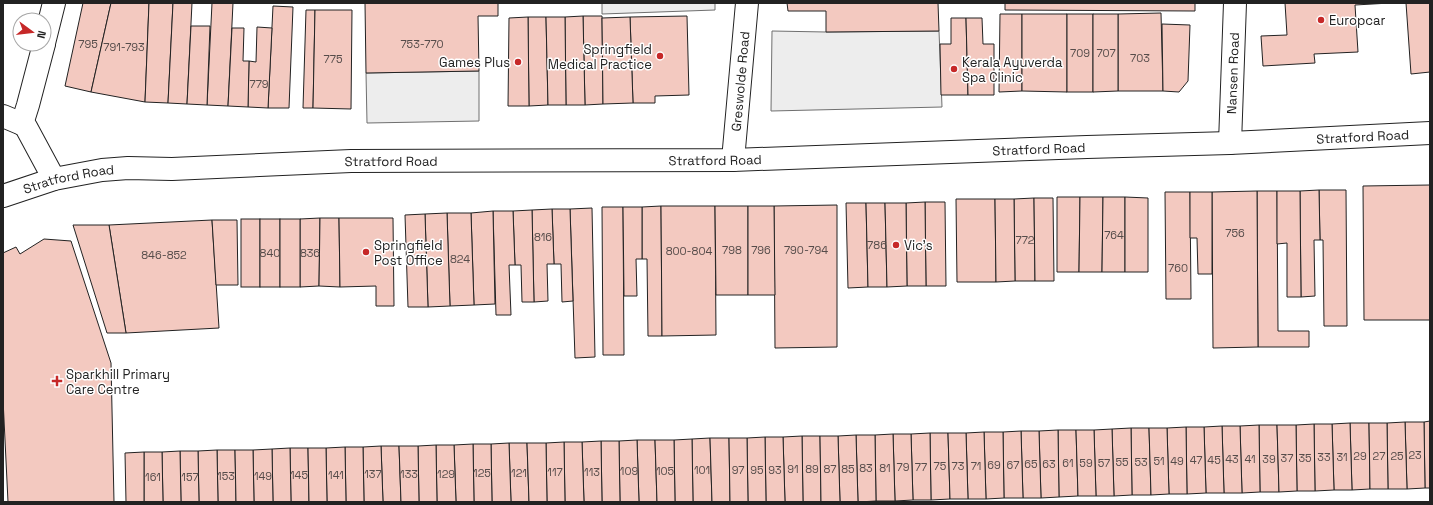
<svg xmlns="http://www.w3.org/2000/svg" width="1433" height="505" font-family="'Space Grotesk',sans-serif">
<rect width="100%" height="100%" fill="#fff"/>
<g fill="#ededed" stroke="#6f6f6f">
<polygon points="602,3 715,3 715,10 602,14"/>
<polygon points="772,31 826,32 939,31 942,107 771,111"/>
<polygon points="479,71 479,121 367,123 366,73"/>
</g>
<g fill="#f3c9c0" stroke="#222">
<polygon points="83,3 111,3 91,92 65,86"/>
<polygon points="111,3 149,3 145,102 91,92"/>
<polygon points="149,3 173,3 168,103 145,102"/>
<polygon points="173,3 192,3 187,104 168,103"/>
<polygon points="212,3 233,3 228,106 207,105"/>
<polygon points="365,3 498,3 498,16 478,16 479,71 366,73"/>
<polygon points="787,3 938,3 939,31 826,32 826,11 788,11"/>
<polygon points="1005,3 1195,3 1195,11 1005,10"/>
<polygon points="1285,3 1390,3 1355,5 1358,52 1314,54 1315,63 1263,66 1261,36 1287,35"/>
<polygon points="1406,3 1430,3 1430,72 1411,74"/>
<polygon points="273,6 293,7 289,108 268,108"/>
<polygon points="306,10 315,10 313,108 303,108"/>
<polygon points="315,10 352,10 351,109 313,108"/>
<polygon points="1161,13 1163,91 1118,91 1118,14"/>
<polygon points="1000,14 1022,14 1022,91 999,92"/>
<polygon points="1022,14 1067,14 1067,92 1022,91"/>
<rect x="1067" y="14" width="26" height="78"/>
<polygon points="1093,14 1118,14 1118,91 1093,92"/>
<polygon points="583,16 602,16 603,104 585,105"/>
<polygon points="583,16 585,105 566,105 565,17"/>
<polygon points="687,16 689,95 655,96 655,103 633,103 630,17"/>
<polygon points="528,17 546,17 548,105 529,106"/>
<polygon points="528,17 529,106 508,106 509,18"/>
<polygon points="546,17 565,17 566,105 548,105"/>
<polygon points="630,17 633,103 603,104 602,18"/>
<polygon points="951,18 966,18 968,95 941,95 940,44 951,44"/>
<polygon points="966,18 982,18 983,44 994,44 994,95 968,95"/>
<polygon points="1162,24 1190,25 1188,81 1179,92 1163,91"/>
<polygon points="191,26 210,26 207,105 187,104"/>
<polygon points="257,27 272,28 268,108 248,107 249,61 256,62"/>
<polygon points="232,28 244,28 243,61 249,61 248,107 228,106"/>
<polygon points="1430,185 1430,320 1364,320 1363,186"/>
<polygon points="1319,190 1346,190 1347,326 1324,326 1323,240 1320,240"/>
<polygon points="1319,190 1320,240 1314,240 1315,296 1301,297 1300,191"/>
<polygon points="1257,191 1277,191 1278,331 1309,331 1309,347 1258,347"/>
<polygon points="1257,191 1258,347 1213,348 1212,192"/>
<polygon points="1277,191 1300,191 1301,297 1287,297 1287,243 1277,244"/>
<polygon points="1165,192 1190,192 1191,299 1166,299"/>
<polygon points="1190,192 1212,192 1212,274 1198,274 1197,238 1190,238"/>
<polygon points="1057,197 1080,197 1079,272 1057,272"/>
<polygon points="1080,197 1103,197 1102,272 1079,272"/>
<polygon points="1103,197 1125,197 1125,272 1102,272"/>
<polygon points="1125,197 1148,198 1148,272 1125,272"/>
<polygon points="1034,198 1035,281 1015,281 1014,199"/>
<polygon points="1034,198 1053,198 1054,281 1035,281"/>
<polygon points="956,199 995,199 996,282 957,282"/>
<polygon points="995,199 1014,199 1015,281 996,282"/>
<polygon points="925,202 945,202 946,286 926,286"/>
<polygon points="925,202 926,286 907,286 906,203"/>
<polygon points="846,203 866,203 868,287 848,288"/>
<polygon points="866,203 885,203 887,287 868,287"/>
<polygon points="885,203 906,203 907,286 887,287"/>
<polygon points="837,205 837,347 775,348 774,206"/>
<polygon points="661,206 662,336 648,336 647,259 642,259 642,207"/>
<polygon points="661,206 715,206 716,335 662,336"/>
<polygon points="715,206 748,206 748,295 716,295"/>
<polygon points="748,206 774,206 775,295 748,295"/>
<polygon points="602,207 623,207 624,355 603,355"/>
<polygon points="623,207 642,207 642,259 636,259 637,296 624,296"/>
<polygon points="592,208 595,357 575,358 570,209"/>
<polygon points="552,209 570,209 573,301 562,302 561,264 554,264"/>
<polygon points="552,209 554,264 547,264 548,301 534,302 532,210"/>
<polygon points="532,210 534,302 522,302 521,265 515,265 513,211"/>
<polygon points="493,211 513,211 515,265 509,265 511,315 496,315"/>
<polygon points="493,211 495,304 474,305 471,213"/>
<polygon points="447,213 471,213 474,305 450,306"/>
<polygon points="447,213 450,306 428,307 425,214"/>
<polygon points="425,214 428,307 408,307 405,215"/>
<polygon points="320,218 319,286 300,287 300,219"/>
<polygon points="320,218 339,218 340,287 319,286"/>
<polygon points="339,218 393,218 394,306 376,306 376,286 340,287"/>
<rect x="241" y="219" width="19" height="68"/>
<rect x="260" y="219" width="20" height="68"/>
<rect x="280" y="219" width="20" height="68"/>
<polygon points="212,220 219,328 126,333 109,225"/>
<polygon points="212,220 237,220 238,285 216,285"/>
<polygon points="73,225 109,225 126,333 107,333"/>
<polygon points="44,239 71,241 111,363 114,502 8,502 3,399 3,253 16,247 20,254"/>
<polygon points="1430,421 1430,488 1425,488 1424,422"/>
<polygon points="1405,422 1424,422 1425,488 1407,489"/>
<polygon points="1405,422 1407,489 1388,489 1387,423"/>
<polygon points="1350,423 1369,423 1370,489 1352,490"/>
<polygon points="1350,423 1352,490 1334,490 1332,424"/>
<polygon points="1369,423 1387,423 1388,489 1370,489"/>
<polygon points="1314,424 1332,424 1334,490 1315,491"/>
<polygon points="1314,424 1315,491 1297,491 1296,425"/>
<polygon points="1259,425 1277,425 1279,492 1260,492"/>
<polygon points="1259,425 1260,492 1242,493 1240,426"/>
<polygon points="1277,425 1296,425 1297,491 1279,492"/>
<polygon points="1222,426 1240,426 1242,493 1224,493"/>
<polygon points="1222,426 1224,493 1206,493 1204,427"/>
<polygon points="1186,427 1204,427 1206,493 1187,494"/>
<polygon points="1186,427 1187,494 1169,494 1167,428"/>
<polygon points="1131,428 1149,428 1151,495 1132,495"/>
<polygon points="1131,428 1132,495 1114,496 1112,429"/>
<polygon points="1149,428 1167,428 1169,494 1151,495"/>
<polygon points="1112,429 1114,496 1096,496 1094,430"/>
<polygon points="1058,430 1076,430 1078,496 1059,497"/>
<polygon points="1058,430 1059,497 1041,498 1039,431"/>
<polygon points="1076,430 1094,430 1096,496 1078,496"/>
<polygon points="1021,431 1039,431 1041,498 1023,498"/>
<polygon points="1021,431 1023,498 1004,498 1003,432"/>
<polygon points="984,432 1003,432 1004,498 986,499"/>
<polygon points="984,432 986,499 968,499 966,433"/>
<polygon points="930,433 948,433 950,499 931,500"/>
<polygon points="930,433 931,500 913,500 911,434"/>
<polygon points="948,433 966,433 968,499 950,499"/>
<polygon points="893,434 911,434 913,500 895,501"/>
<polygon points="893,434 895,501 876,501 875,435"/>
<polygon points="856,435 875,435 876,501 858,502"/>
<polygon points="856,435 858,502 840,502 838,436"/>
<polygon points="802,436 820,436 821,502 803,502"/>
<polygon points="802,436 803,502 785,502 783,437"/>
<polygon points="820,436 838,436 840,502 821,502"/>
<polygon points="765,437 783,437 785,502 766,502"/>
<polygon points="765,437 766,502 748,502 747,438"/>
<polygon points="710,438 712,502 693,502 692,439"/>
<polygon points="710,438 729,438 730,502 712,502"/>
<polygon points="729,438 747,438 748,502 730,502"/>
<polygon points="692,439 693,502 675,502 674,440"/>
<polygon points="637,440 655,440 657,502 639,502"/>
<polygon points="637,440 639,502 620,502 619,441"/>
<polygon points="655,440 674,440 675,502 657,502"/>
<polygon points="601,441 619,441 620,502 602,502"/>
<polygon points="601,441 602,502 584,502 582,442"/>
<polygon points="564,442 582,442 584,502 565,502"/>
<polygon points="564,442 565,502 547,502 546,443"/>
<polygon points="509,443 527,443 529,502 511,502"/>
<polygon points="509,443 511,502 492,502 491,444"/>
<polygon points="527,443 546,443 547,502 529,502"/>
<polygon points="473,444 491,444 492,502 474,502"/>
<polygon points="473,444 474,502 456,502 454,445"/>
<polygon points="436,445 454,445 456,502 437,502"/>
<polygon points="436,445 437,502 419,502 418,446"/>
<polygon points="381,446 399,446 401,502 383,502"/>
<polygon points="381,446 383,502 364,502 363,447"/>
<polygon points="399,446 418,446 419,502 401,502"/>
<polygon points="345,447 363,447 364,502 346,502"/>
<polygon points="345,447 346,502 327,502 326,448"/>
<polygon points="290,448 308,448 309,502 291,502"/>
<polygon points="290,448 291,502 273,502 272,449"/>
<polygon points="308,448 326,448 327,502 309,502"/>
<polygon points="272,449 273,502 254,502 253,450"/>
<polygon points="217,450 235,450 236,502 218,502"/>
<polygon points="217,450 218,502 199,502 198,451"/>
<polygon points="235,450 253,450 254,502 236,502"/>
<polygon points="180,451 198,451 199,502 181,502"/>
<polygon points="180,451 181,502 163,502 162,452"/>
<polygon points="144,452 162,452 163,502 144,502"/>
<polygon points="144,452 144,502 126,502 125,453"/>
</g>
<g fill="none" stroke-linecap="round" stroke-linejoin="round">
<g stroke="#222" stroke-width="24">
<g id="minor">
<polyline points="44,43 54,3"/>
<polyline points="22,124 28,105 44,44"/>
<path id="s1" d="M1230,143L1235,3"/>
<path id="s2" d="M733,160L747,3"/>
</g>
</g>
<g stroke="#222" stroke-width="24">
<polyline id="tertiary" points="3,116 22,124 26,127 54,179"/>
</g>
<g stroke="#222" stroke-width="24">
<g id="trunk">
<path id="s3" d="M3,196L54,179L102,170L128,168L172,169L351,161L733,160L1087,147L1230,143L1430,133"/>
</g>
</g>
<use href="#minor" stroke="#fff" stroke-width="22"/>
<use href="#tertiary" stroke="#fff" stroke-width="22"/>
<use href="#trunk" stroke="#fff" stroke-width="22"/>
</g>
<g fill="#c62828" stroke="#fff" stroke-width="1.5">
<circle cx="1321" cy="20" r="4"/>
<circle cx="660" cy="56" r="4"/>
<circle cx="518" cy="62" r="4"/>
<circle cx="954" cy="69" r="4"/>
<circle cx="896" cy="245" r="4"/>
<circle cx="366" cy="252" r="4"/>
<path d="M55 375h4v4h4v4h-4v4h-4v-4h-4v-4h4z"/>
</g>
<g text-anchor="middle" stroke-width="3" stroke-linejoin="round" paint-order="stroke">
<g font-size="11" fill="#564c4a">
<text x="88" y="48">795</text>
<text x="422" y="48">753-770</text>
<text x="124" y="51">791-793</text>
<text x="1080" y="57">709</text>
<text x="1106" y="57">707</text>
<text x="1140" y="62">703</text>
<text x="333" y="63">775</text>
<text x="259" y="88">779</text>
<text x="1235" y="237">756</text>
<text x="1114" y="239">764</text>
<text x="543" y="241">816</text>
<text x="1025" y="244">772</text>
<text x="877" y="249">786</text>
<text x="732" y="254">798</text>
<text x="761" y="254">796</text>
<text x="806" y="254">790-794</text>
<text x="689" y="255">800-804</text>
<text x="270" y="257">840</text>
<text x="310" y="257">836</text>
<text x="164" y="259">846-852</text>
<text x="460" y="263">824</text>
<text x="1178" y="272">760</text>
<text x="1415" y="459">23</text>
<text x="1360" y="460">29</text>
<text x="1379" y="460">27</text>
<text x="1397" y="460">25</text>
<text x="1324" y="461">33</text>
<text x="1342" y="461">31</text>
<text x="1287" y="462">37</text>
<text x="1305" y="462">35</text>
<text x="1232" y="463">43</text>
<text x="1250" y="463">41</text>
<text x="1269" y="463">39</text>
<text x="1196" y="464">47</text>
<text x="1214" y="464">45</text>
<text x="1159" y="465">51</text>
<text x="1177" y="465">49</text>
<text x="1122" y="466">55</text>
<text x="1141" y="466">53</text>
<text x="1068" y="467">61</text>
<text x="1086" y="467">59</text>
<text x="1104" y="467">57</text>
<text x="1031" y="468">65</text>
<text x="1049" y="468">63</text>
<text x="994" y="469">69</text>
<text x="1013" y="469">67</text>
<text x="940" y="470">75</text>
<text x="958" y="470">73</text>
<text x="976" y="470">71</text>
<text x="903" y="471">79</text>
<text x="921" y="471">77</text>
<text x="866" y="472">83</text>
<text x="885" y="472">81</text>
<text x="793" y="473">91</text>
<text x="812" y="473">89</text>
<text x="830" y="473">87</text>
<text x="848" y="473">85</text>
<text x="702" y="474">101</text>
<text x="738" y="474">97</text>
<text x="757" y="474">95</text>
<text x="775" y="474">93</text>
<text x="629" y="475">109</text>
<text x="665" y="475">105</text>
<text x="555" y="476">117</text>
<text x="592" y="476">113</text>
<text x="482" y="477">125</text>
<text x="519" y="477">121</text>
<text x="373" y="478">137</text>
<text x="409" y="478">133</text>
<text x="446" y="478">129</text>
<text x="299" y="479">145</text>
<text x="336" y="479">141</text>
<text x="226" y="480">153</text>
<text x="263" y="480">149</text>
<text x="153" y="481">161</text>
<text x="190" y="481">157</text>
</g>
<g font-size="13" fill="#222" stroke="#fff" text-anchor="start">
<text x="1329" y="25">Europcar</text>
<text x="652" y="54" text-anchor="end">Springfield<tspan x="652" dy="15">Medical Practice</tspan></text>
<text x="510" y="67" text-anchor="end">Games Plus</text>
<text x="962" y="67">Kerala Ayuverda<tspan x="962" dy="15">Spa Clinic</tspan></text>
<text x="374" y="250">Springfield<tspan x="374" dy="15">Post Office</tspan></text>
<text x="904" y="250">Vic's</text>
<text x="66" y="379">Sparkhill Primary<tspan x="66" dy="15">Care Centre</tspan></text>
</g>
<g font-size="13" fill="#222" stroke="#fff">
<text dy="5" stroke="none"><textPath href="#s1" startOffset="70">Nansen Road</textPath></text>
<text dy="5" stroke="none"><textPath href="#s2" startOffset="79">Greswolde Road</textPath></text>
<text dy="5" stroke="none"><textPath href="#s3" startOffset="1364">Stratford Road</textPath></text>
<text dy="5" stroke="none"><textPath href="#s3" startOffset="1040">Stratford Road</textPath></text>
<text dy="5" stroke="none"><textPath href="#s3" startOffset="716">Stratford Road</textPath></text>
<text dy="5" stroke="none"><textPath href="#s3" startOffset="392">Stratford Road</textPath></text>
<text dy="5" stroke="none"><textPath href="#s3" startOffset="68">Stratford Road</textPath></text>
</g>
</g>
<rect width="1433" height="505" fill="none" stroke="#222222" stroke-width="8"/>
<g transform="translate(32 32) rotate(105)"><circle r="19" fill="#ffffff" stroke="#a7a7a7"/>
<path d="M0-3L7 15L0 10L-7 15Z" fill="#c62828"/>
<text y="-6" font-size="11" font-weight="bold" text-anchor="middle" fill="#222222">N</text>
</g>
</svg>
